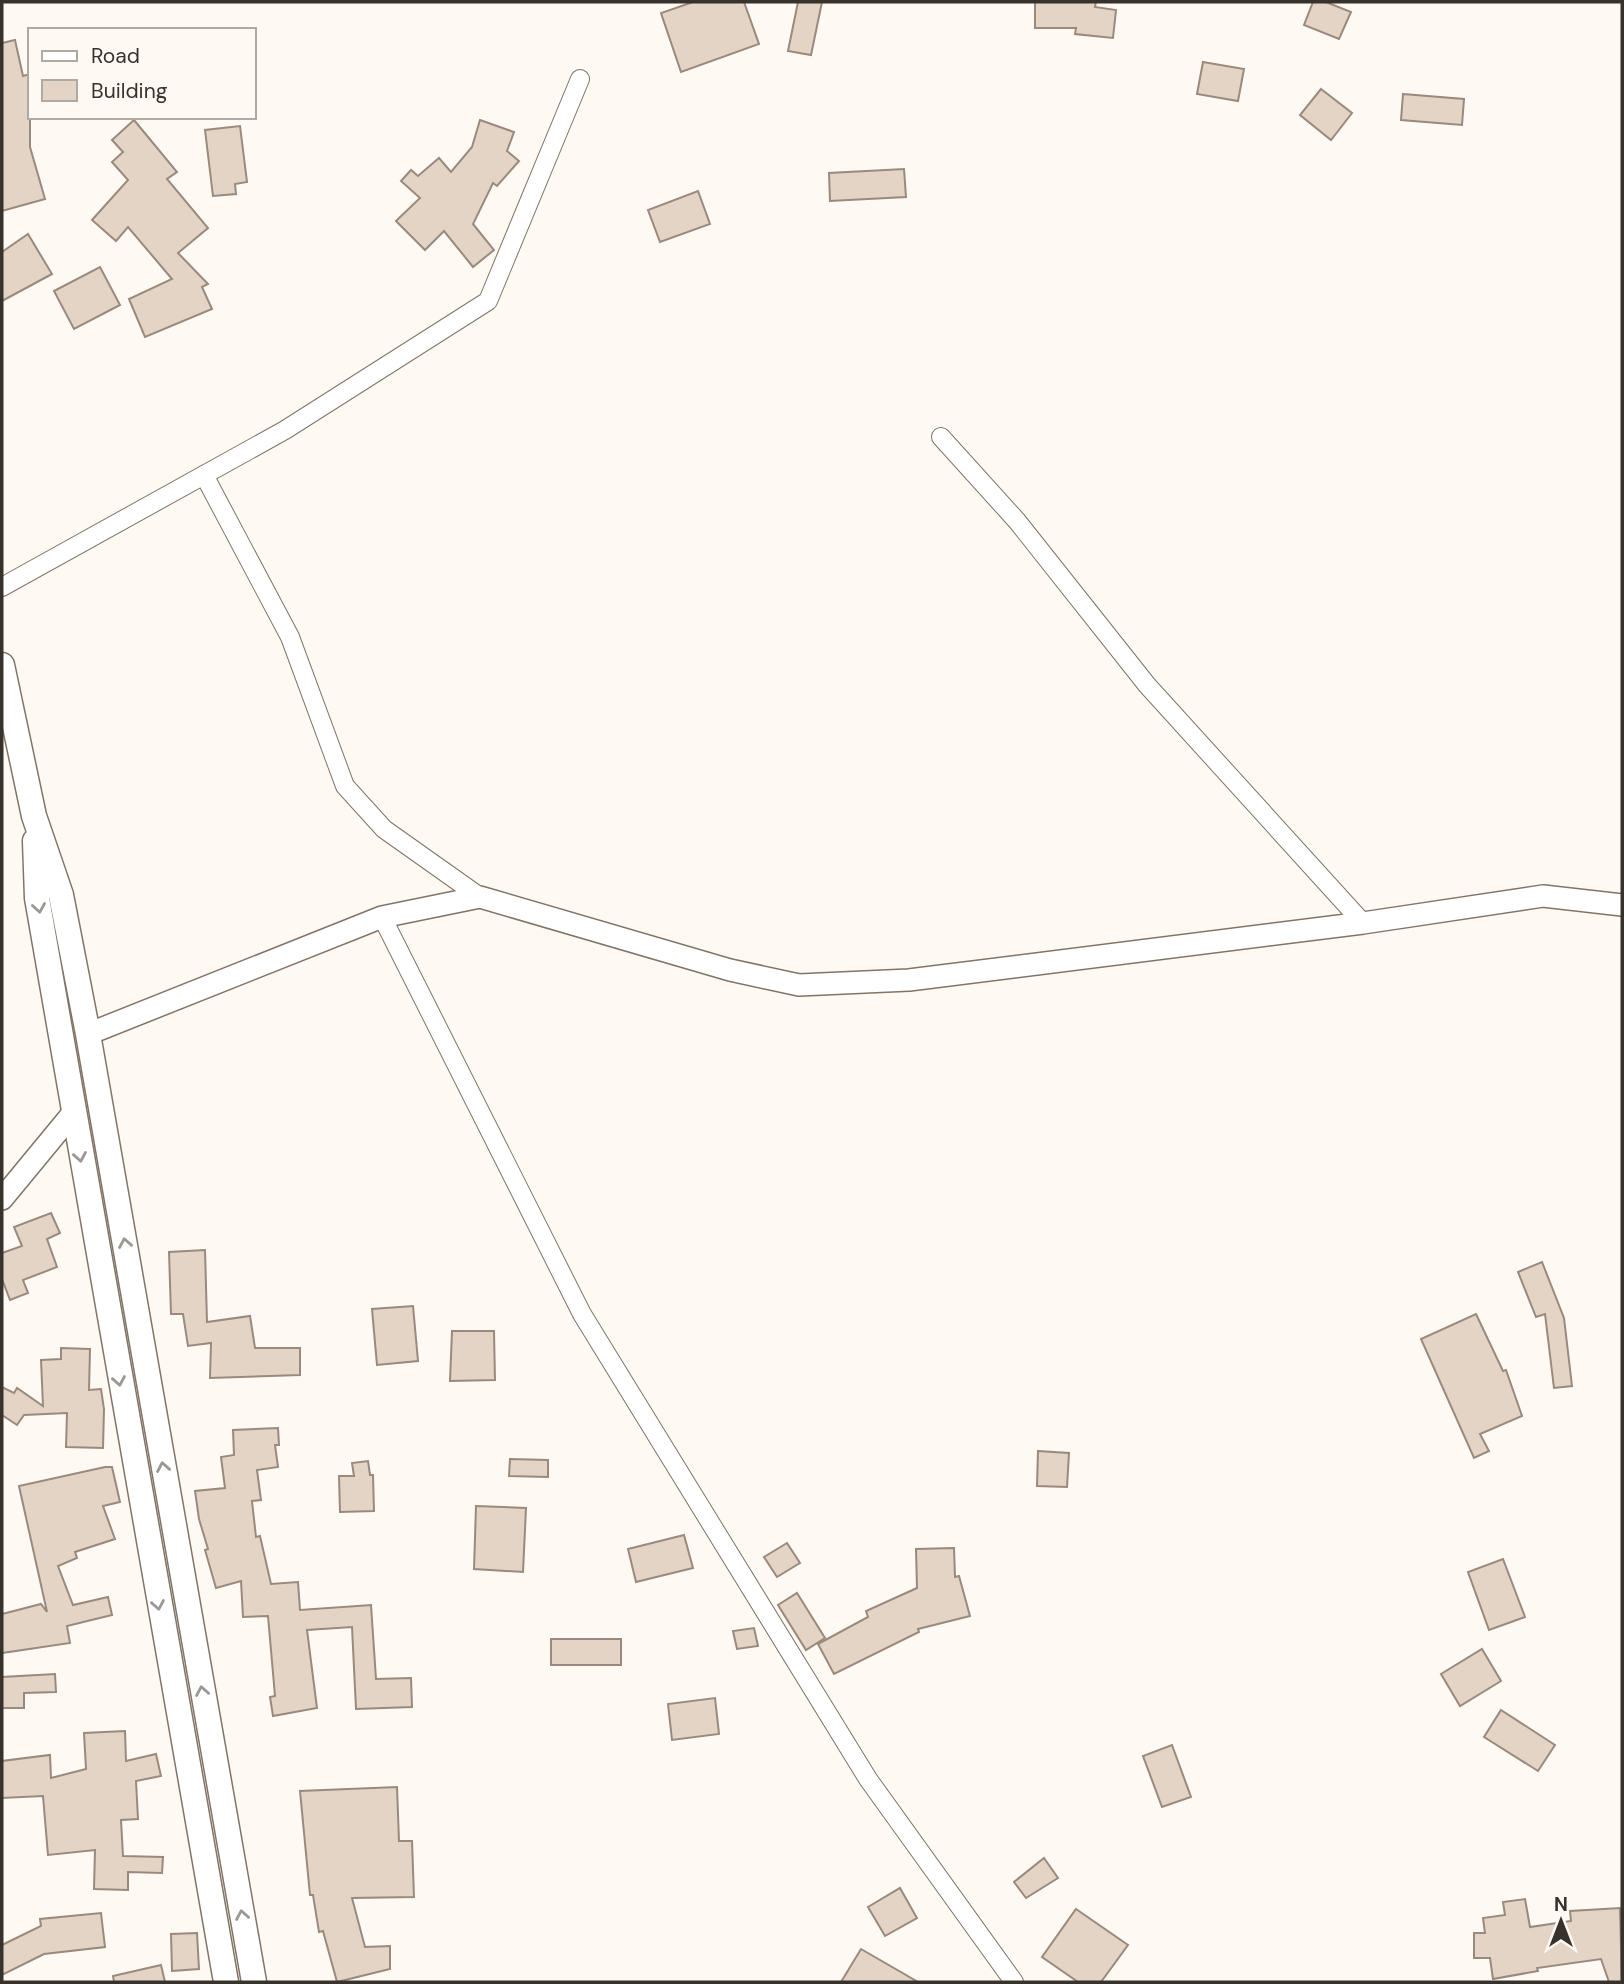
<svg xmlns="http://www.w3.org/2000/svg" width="1624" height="1984" font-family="'DM Sans',sans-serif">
<rect width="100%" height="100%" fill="#fff9f3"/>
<g fill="#e4d4c6" stroke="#998a7d" stroke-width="2">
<polygon points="693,2 744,2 759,44 681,72 661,13"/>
<polygon points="798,2 822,2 811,55 788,51"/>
<polygon points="1035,2 1096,2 1095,7 1116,10 1113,38 1075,34 1076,28 1035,28"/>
<polygon points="1313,2 1326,2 1351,12 1339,39 1304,25"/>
<polygon points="15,40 23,76 30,74 30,147 45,199 2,211 2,43"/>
<polygon points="1203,62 1244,69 1238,101 1197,94"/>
<polygon points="1321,89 1352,113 1331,140 1300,115"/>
<polygon points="1403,94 1464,99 1462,125 1401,120"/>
<polygon points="134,120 177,172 167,179 208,228 178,253 208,284 202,287 212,309 145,337 129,299 172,279 128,227 116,241 92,220 128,180 112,162 123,152 112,140"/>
<polygon points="480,120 514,132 507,151 519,161 497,186 493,183 473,224 494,250 473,267 444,231 425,250 396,221 420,198 401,181 411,170 418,176 439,158 451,172 472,147"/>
<polygon points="240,126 247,182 235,184 236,194 213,196 205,130"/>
<polygon points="904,169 906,197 830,201 829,173"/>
<polygon points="698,191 710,224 660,242 648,210"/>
<polygon points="28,234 52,274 2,301 2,252"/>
<polygon points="100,267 120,305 74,329 54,291"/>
<polygon points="51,1213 60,1233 47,1239 57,1267 23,1280 28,1293 10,1300 2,1279 2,1253 22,1246 14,1227"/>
<polygon points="205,1250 207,1322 250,1316 255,1348 300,1348 300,1375 210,1378 211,1343 188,1346 183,1314 171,1314 169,1252"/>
<polygon points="1542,1262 1564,1318 1572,1386 1554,1388 1545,1314 1536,1317 1518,1272"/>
<polygon points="413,1306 418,1361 377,1365 372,1309"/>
<polygon points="1476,1314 1503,1371 1506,1370 1522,1416 1480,1434 1489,1451 1474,1458 1421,1339"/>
<polygon points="452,1331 494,1331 495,1380 450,1381"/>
<polygon points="61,1348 90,1349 89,1390 101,1389 104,1409 103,1448 66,1447 67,1413 24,1415 17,1425 2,1415 2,1387 14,1393 17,1388 43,1406 41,1360 61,1359"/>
<polygon points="278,1428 279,1445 275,1445 278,1467 257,1470 261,1500 252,1501 256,1537 260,1536 271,1584 298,1582 300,1610 371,1605 376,1679 411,1678 412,1707 356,1709 352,1627 307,1630 317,1708 273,1716 270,1697 275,1696 268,1616 243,1617 241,1581 216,1588 205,1550 208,1549 199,1519 195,1491 225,1488 221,1457 234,1455 233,1430"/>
<polygon points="1038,1451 1069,1453 1067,1487 1037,1486"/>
<polygon points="510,1459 548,1460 548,1477 509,1476"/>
<polygon points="368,1461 370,1475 373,1475 374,1511 340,1512 339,1476 354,1476 352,1463"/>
<polygon points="105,1467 112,1467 120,1502 103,1506 115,1539 75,1552 77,1558 58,1566 73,1605 108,1597 112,1615 67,1626 70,1643 2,1653 2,1614 41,1604 47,1612 19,1486"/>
<polygon points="476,1506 526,1508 523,1572 474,1569"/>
<polygon points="684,1535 693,1568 636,1582 628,1549"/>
<polygon points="787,1543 800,1563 777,1577 764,1557"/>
<polygon points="954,1548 955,1577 959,1576 970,1616 918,1629 919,1632 834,1674 818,1644 868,1617 866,1611 917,1588 916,1549"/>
<polygon points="1503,1559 1525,1617 1489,1630 1468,1572"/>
<polygon points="797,1593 825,1638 806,1650 778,1605"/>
<polygon points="754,1628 758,1646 737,1649 733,1631"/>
<rect x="551" y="1639" width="70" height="26"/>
<polygon points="1482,1649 1501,1681 1460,1706 1441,1674"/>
<polygon points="55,1674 56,1692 24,1693 24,1708 2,1708 2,1677"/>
<polygon points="715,1698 719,1734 672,1740 668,1704"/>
<polygon points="1501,1710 1555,1745 1538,1771 1484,1737"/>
<polygon points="125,1731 126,1761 156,1754 161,1776 136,1781 138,1819 121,1820 123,1856 163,1857 162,1873 128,1872 128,1890 94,1889 95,1850 48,1855 43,1796 2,1798 2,1761 50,1755 51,1778 86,1769 84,1733"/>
<polygon points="1172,1745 1191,1797 1162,1807 1143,1756"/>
<polygon points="397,1787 399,1841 412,1841 414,1897 352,1898 365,1947 390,1946 390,1969 337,1982 323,1931 319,1932 313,1895 310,1895 300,1791"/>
<polygon points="1044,1858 1058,1878 1026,1898 1014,1882"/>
<polygon points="900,1888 917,1918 885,1936 868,1907"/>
<polygon points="1525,1899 1530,1927 1571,1921 1570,1911 1620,1908 1622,1982 1609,1982 1601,1959 1537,1968 1538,1971 1493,1979 1490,1958 1474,1958 1474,1933 1485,1933 1483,1918 1505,1915 1503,1902"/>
<polygon points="1076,1909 1128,1945 1101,1982 1078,1982 1042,1957"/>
<polygon points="101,1913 105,1947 44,1954 2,1975 2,1945 41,1926 40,1919"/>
<polygon points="197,1933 199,1969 172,1971 171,1934"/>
<polygon points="861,1949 918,1982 841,1982"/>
<polygon points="161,1965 165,1982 114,1982 113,1976"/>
</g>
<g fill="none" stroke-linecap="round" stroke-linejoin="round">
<g stroke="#827467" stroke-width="20">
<g id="minor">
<polyline points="941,437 1017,521 1147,685 1363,923"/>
<polyline points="204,475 290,637 345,786 384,829 480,897"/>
<polyline points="2,587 285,430 488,301 580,79"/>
<polyline points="382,917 582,1314 868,1779 1014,1982"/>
</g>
</g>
<g stroke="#827467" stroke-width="24">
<g id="tertiary">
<polyline points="88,1034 382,917 480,897 730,970 799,985 909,980 1363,923 1543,896 1622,905"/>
<polyline points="2,1199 73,1113"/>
</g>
</g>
<g stroke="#827467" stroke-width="27">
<g id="secondary">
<polyline points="2,665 34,816 61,895 88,1034 254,1982"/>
<polyline points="35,841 37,898 226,1982"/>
</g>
</g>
<use href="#minor" stroke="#fff" stroke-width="18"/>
<use href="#tertiary" stroke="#fff" stroke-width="21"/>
<use href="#secondary" stroke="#fff" stroke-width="24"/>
</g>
<defs><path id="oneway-chevron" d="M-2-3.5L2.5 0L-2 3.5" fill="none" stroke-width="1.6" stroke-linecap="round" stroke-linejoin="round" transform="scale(1.75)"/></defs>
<g stroke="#9c9896">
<use href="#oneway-chevron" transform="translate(39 908) rotate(81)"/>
<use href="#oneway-chevron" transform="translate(80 1157) rotate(80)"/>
<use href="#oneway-chevron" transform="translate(125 1243) rotate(-100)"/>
<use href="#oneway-chevron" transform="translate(119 1381) rotate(80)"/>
<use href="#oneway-chevron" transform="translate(163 1467) rotate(-100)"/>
<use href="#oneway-chevron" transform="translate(158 1605) rotate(80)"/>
<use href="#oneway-chevron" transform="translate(202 1691) rotate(-100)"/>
<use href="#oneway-chevron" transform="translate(242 1915) rotate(-100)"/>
</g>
<rect width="1624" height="1984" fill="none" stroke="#38322d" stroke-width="7"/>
<rect x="28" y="28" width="228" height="91" fill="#fff9f3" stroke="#afa9a4" stroke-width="2"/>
<rect x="42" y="51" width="35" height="10" fill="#ffffff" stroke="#afa9a4" stroke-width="2"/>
<text x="91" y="63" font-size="21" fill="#38322d">Road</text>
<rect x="42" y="80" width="35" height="21" fill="#e4d4c6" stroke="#afa9a4" stroke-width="2"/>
<text x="91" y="98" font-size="21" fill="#38322d">Building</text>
<g transform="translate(1561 1921)" stroke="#fff9f3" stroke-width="5" paint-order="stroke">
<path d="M0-5L12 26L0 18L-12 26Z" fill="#38322d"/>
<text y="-10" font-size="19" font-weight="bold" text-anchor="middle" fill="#38322d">N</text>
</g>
</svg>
